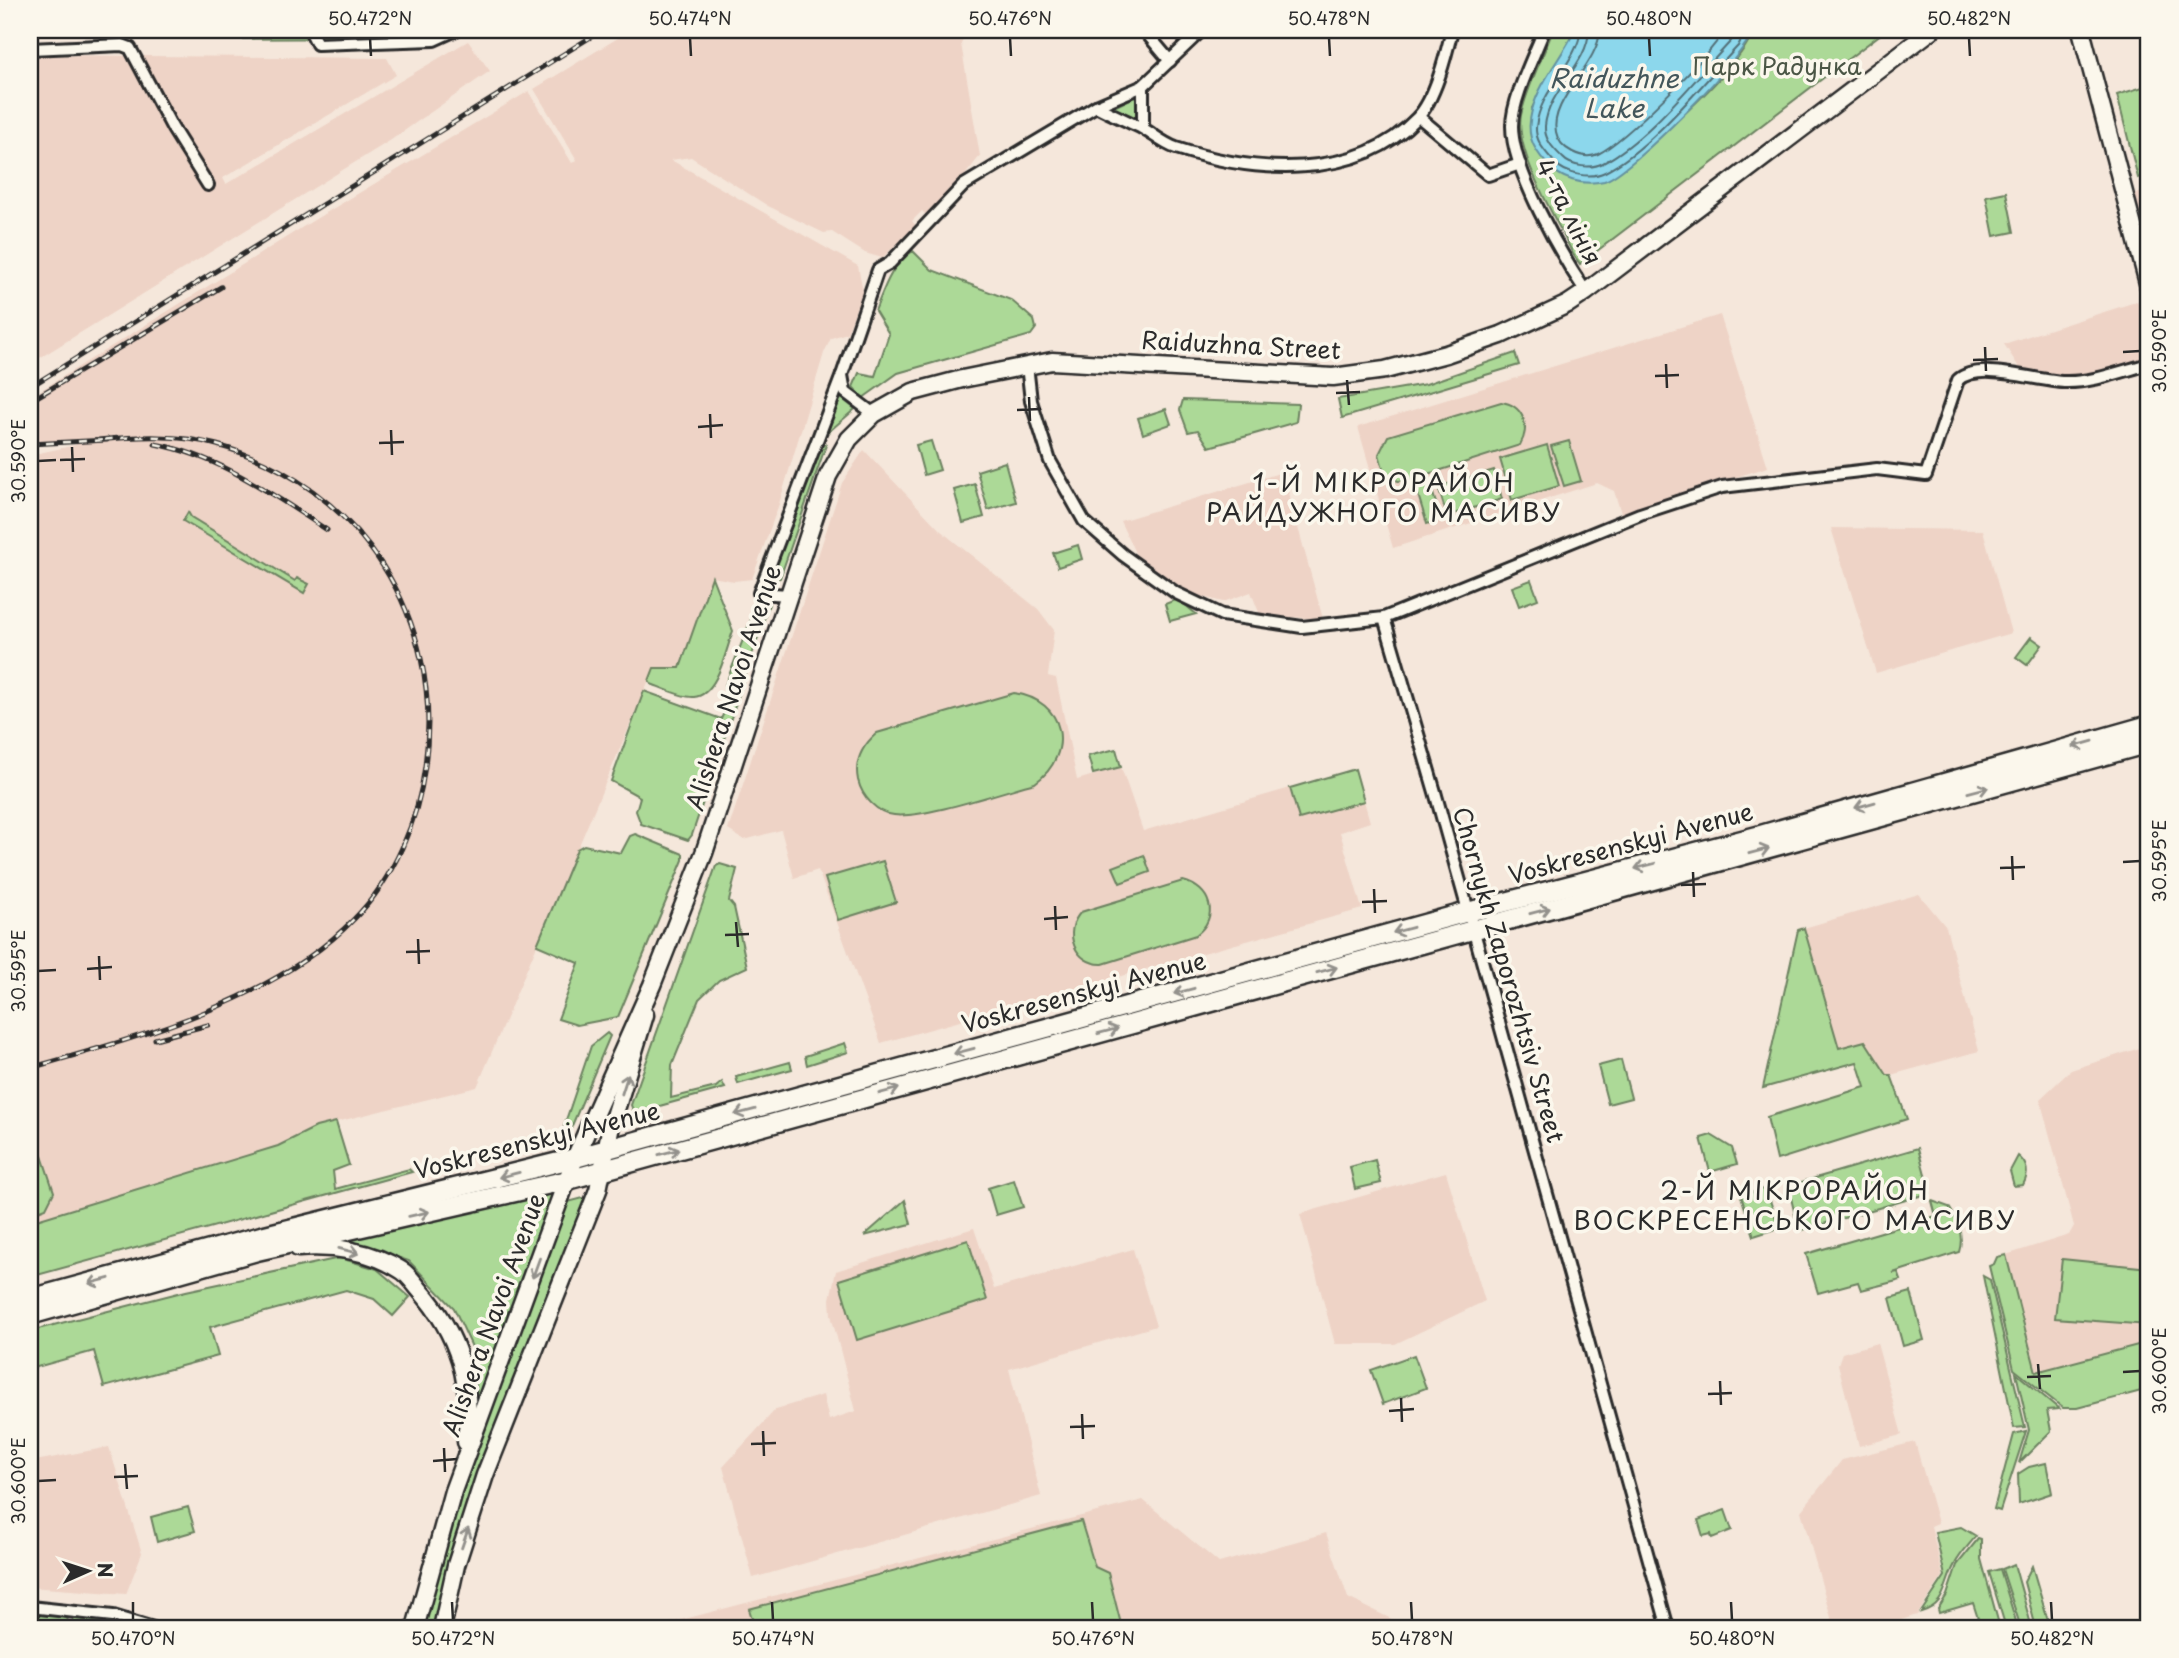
<svg xmlns="http://www.w3.org/2000/svg" width="2179" height="1658" font-family="'Playpen Sans',sans-serif">
<rect width="100%" height="100%" fill="#f5e7db"/>
<filter id="ink" filterUnits="userSpaceOnUse"><feTurbulence type="fractalNoise" baseFrequency=".0143" numOctaves="2"/><feDisplacementMap in="SourceGraphic" scale="14" xChannelSelector="R" yChannelSelector="G"/><feConvolveMatrix kernelMatrix="1 2 1 2 8 2 1 2 1" color-interpolation-filters="sRGB"/></filter>
<g filter="url(#ink)">
<g fill="#eed3c6">
<polygon points="631,30 968,30 961,44 980,156 954,189 926,215 922,211 912,221 916,226 882,258 865,253 832,232 824,233 768,206 691,157 671,160 858,266 863,291 847,333 831,338 824,353 779,504 752,579 734,581 712,577 680,668 654,668 477,1087 316,1127 278,1146 30,1222 30,455 76,445 75,440 30,446 30,397 314,220 529,91 572,163 577,160 534,89"/>
<polygon points="468,41 490,71 391,140 30,364 30,55 387,58 396,75 223,178 226,184"/>
<polygon points="2149,190 2149,263 2131,195"/>
<polygon points="2145,299 2149,315 2149,357 2081,377 2056,375 2020,369 2004,344"/>
<polygon points="1720,315 1768,467 1621,513 1614,491 1597,483 1393,548 1358,427"/>
<polygon points="864,450 941,531 1038,609 1054,630 1048,676 1056,678 1077,780 1121,767 1143,831 1355,769 1370,822 1340,832 1362,909 881,1043 818,870 794,878 781,830 744,840 728,830 842,483"/>
<polygon points="1283,472 1323,619 1260,615 1251,592 1223,602 1183,592 1136,555 1120,521"/>
<polygon points="1831,528 1983,530 2011,633 1876,673"/>
<polygon points="1919,894 1946,927 1979,1051 1887,1076 1865,1042 1839,1049 1804,928"/>
<polygon points="2149,1045 2149,1342 2036,1372 2006,1255 2069,1235 2074,1226 2040,1099 2071,1070"/>
<polygon points="1446,1172 1485,1301 1395,1344 1335,1344 1300,1214"/>
<polygon points="974,1228 994,1289 1133,1249 1156,1326 1009,1369 1041,1496 753,1578 723,1467 776,1409 823,1395 829,1420 856,1411 831,1315 830,1299 836,1271"/>
<polygon points="1877,1343 1902,1435 1859,1446 1838,1364 1842,1353"/>
<polygon points="1915,1442 1938,1523 1931,1526 1943,1576 1917,1615 1876,1628 1834,1628 1801,1511 1842,1460"/>
<polygon points="109,1447 142,1553 126,1594 30,1587 30,1462"/>
<polygon points="1143,1500 1219,1563 1326,1533 1348,1598 1410,1628 650,1628"/>
</g>
<g fill="#acd997" stroke="#6c8261" stroke-width="2">
<polygon points="208,30 445,30 420,38 214,39"/>
<path d="M1553,30H1575L1532,108L1606,180C1639,157 1745,65 1753,30H1886L1580,264L1573,254C1557,220 1514,152 1521,115C1527,87 1543,57 1553,30Z"/>
<polygon points="2149,85 2149,174 2138,178 2117,95"/>
<polygon points="1134,97 1139,99 1138,116 1133,119 1116,112 1116,106"/>
<polygon points="2006,192 2014,232 1994,236 1986,196"/>
<path d="M913,251L932,270L1011,300L1034,320L1036,328L1031,335L898,373L863,398L853,387L859,373L875,376L889,334L875,311C884,289 891,264 913,251Z"/>
<polygon points="1515,353 1519,365 1342,418 1338,399 1426,384"/>
<polygon points="840,397 855,409 825,435"/>
<polygon points="1183,400 1298,404 1296,422 1209,447 1198,430 1188,432 1180,410"/>
<path d="M1501,402C1523,405 1531,426 1520,445L1410,480L1398,481L1384,472L1379,454L1388,436Z"/>
<polygon points="1166,409 1171,424 1143,434 1138,418"/>
<polygon points="931,441 940,470 924,475 916,445"/>
<polygon points="1569,441 1581,481 1564,486 1551,446"/>
<polygon points="822,442 826,445 780,578 776,579 773,572"/>
<polygon points="1547,445 1559,486 1512,500 1500,459"/>
<polygon points="1005,462 1016,502 988,510 977,471"/>
<polygon points="1494,470 1502,499 1447,516 1438,487"/>
<polygon points="1429,481 1441,519 1427,524 1415,485"/>
<polygon points="975,484 984,517 963,523 954,490"/>
<polygon points="188,512 191,517 295,581 297,578 309,584 304,593 183,521"/>
<polygon points="1078,545 1082,559 1058,567 1053,553"/>
<path d="M712,577L733,631C726,649 718,695 694,697C682,698 663,688 651,684L649,681L654,668H680Z"/>
<polygon points="1531,580 1538,599 1519,606 1512,587"/>
<polygon points="765,597 769,604 692,835 688,840 641,824 636,811 640,797 611,781 644,691 721,719 732,696 724,688 759,599"/>
<polygon points="1178,599 1196,614 1170,621 1165,604"/>
<polygon points="2031,637 2042,645 2027,665 2016,657"/>
<path d="M1014,693C1065,700 1076,753 1035,783C1004,791 923,819 894,815C877,813 862,797 858,780C854,761 863,745 877,733Z"/>
<polygon points="1116,749 1121,767 1093,774 1088,756"/>
<polygon points="1355,769 1364,801 1299,819 1290,788"/>
<polygon points="635,834 683,854 683,860 618,1017 577,1025 558,1019 579,963 537,945 577,849 584,845 621,853 630,836"/>
<polygon points="1144,855 1150,872 1120,883 1113,867"/>
<polygon points="883,861 896,902 838,920 825,878"/>
<polygon points="720,864 737,869 729,901 734,907 747,967 719,980 699,999 672,1065 671,1098 716,1087 722,1082 725,1088 634,1113 631,1105 716,866"/>
<path d="M1183,881C1211,888 1220,917 1196,935L1103,964C1075,965 1062,932 1081,912Z"/>
<polygon points="1804,928 1839,1048 1865,1041 1887,1075 1891,1075 1907,1119 1777,1160 1767,1117 1865,1087 1857,1062 1763,1088 1798,930"/>
<polygon points="607,1033 610,1036 571,1128 564,1126 591,1046"/>
<polygon points="845,1043 848,1052 807,1065 805,1056"/>
<polygon points="1621,1060 1631,1098 1608,1104 1598,1066"/>
<polygon points="790,1062 792,1069 738,1084 736,1077"/>
<polygon points="336,1122 349,1165 333,1171 335,1189 409,1169 412,1172 30,1277 30,1222 278,1146 316,1127"/>
<polygon points="1711,1135 1732,1148 1737,1164 1710,1172 1701,1138"/>
<polygon points="1918,1148 1930,1193 1799,1231 1788,1186"/>
<polygon points="30,1149 40,1150 54,1192 46,1208 30,1214"/>
<path d="M2018,1156C2028,1164 2029,1174 2023,1185L2014,1186L2010,1171Z"/>
<polygon points="1375,1160 1381,1183 1355,1189 1350,1167"/>
<polygon points="1014,1180 1023,1207 996,1215 988,1188"/>
<polygon points="1766,1188 1779,1228 1754,1236 1741,1196"/>
<polygon points="557,1192 478,1408 472,1347 454,1308 409,1261 367,1247 334,1241"/>
<polygon points="583,1198 585,1199 521,1368 436,1628 419,1628 440,1543 568,1202"/>
<polygon points="905,1200 911,1224 864,1236"/>
<path d="M1932,1201L1949,1207C1958,1220 1964,1236 1959,1252L1893,1273L1898,1272L1901,1280L1861,1290L1858,1282L1818,1293L1806,1254L1936,1216Z"/>
<polygon points="968,1240 987,1300 857,1340 839,1280"/>
<polygon points="2006,1255 2036,1372 2149,1342 2149,1389 2077,1408 2063,1408 2014,1369 1989,1266 1994,1264 1997,1257"/>
<polygon points="340,1258 377,1269 410,1297 393,1316 374,1299 346,1290 210,1327 218,1356 104,1387 94,1351 30,1369 30,1331 186,1291"/>
<polygon points="2062,1259 2149,1268 2149,1325 2055,1318"/>
<polygon points="1983,1276 1990,1280 2025,1427 2014,1428"/>
<polygon points="1911,1292 1924,1340 1903,1346 1890,1298"/>
<polygon points="1414,1355 1426,1388 1383,1404 1371,1370"/>
<polygon points="2016,1373 2059,1409 2047,1410 2051,1431 2019,1463 2029,1430"/>
<polygon points="2026,1431 2000,1511 1994,1509 2014,1434"/>
<polygon points="2046,1463 2052,1493 2019,1504 2018,1474 2029,1467"/>
<polygon points="188,1507 195,1531 157,1542 151,1517"/>
<polygon points="1725,1510 1732,1530 1712,1538 1711,1534 1703,1536 1698,1520"/>
<polygon points="1081,1521 1095,1567 1108,1573 1122,1628 755,1628 749,1609"/>
<path d="M1961,1527L1976,1536C1969,1545 1960,1554 1955,1564C1943,1585 1947,1605 1921,1612L1945,1576L1935,1532Z"/>
<polygon points="1978,1539 1981,1540 1981,1559 2000,1628 1981,1628 1973,1603 1939,1613 1938,1609 1947,1595 1957,1565"/>
<polygon points="2014,1564 2032,1628 2021,1628 2002,1569"/>
<polygon points="2032,1566 2050,1628 2036,1628 2024,1582"/>
<polygon points="2000,1569 2018,1628 2006,1628 1989,1572"/>
<polygon points="30,1613 68,1617 66,1628 30,1628"/>
<polygon points="74,1618 109,1620 134,1628 72,1628"/>
</g>
<path fill="#8cd7ec" stroke="#65929f" stroke-width="2" d="M1575,30H1753C1747,55 1630,174 1604,181C1582,186 1561,180 1546,163C1531,146 1526,133 1532,110C1540,81 1562,57 1575,30Z"/>
<g fill="none" stroke-linecap="round" stroke-linejoin="round">
<g stroke="#527078" stroke-width="2">
<path d="M1581,30C1577,63 1540,89 1536,127C1535,142 1546,152 1555,163C1566,175 1591,179 1605,172C1650,150 1703,83 1738,46L1746,30"/>
<path d="M1589,30C1588,65 1548,90 1545,126C1544,140 1554,149 1563,158C1571,167 1592,169 1603,163C1650,138 1694,80 1731,41L1737,30"/>
<path d="M1600,30C1599,64 1549,100 1556,132C1559,149 1583,161 1598,154C1625,141 1709,56 1725,30"/>
</g>
<g stroke="#2b2b2b" stroke-width="16">
<g id="street">
<polyline points="310,30 317,44 434,40 456,30"/>
<polyline points="1144,30 1170,61"/>
<path d="M1544,30C1534,56 1512,99 1512,126C1512,170 1561,255 1586,292"/>
<polyline points="30,49 122,45 130,48 173,129 208,185"/>
<path d="M1096,106C1111,114 1125,120 1140,127C1152,133 1162,143 1176,148C1253,173 1356,182 1417,118C1435,100 1446,55 1452,30"/>
<polyline points="1419,117 1488,175 1520,164"/>
<polyline points="1143,128 1143,86"/>
<path d="M1027,365L1031,401L1050,461L1084,521L1123,555L1176,593L1222,615L1302,627L1384,618L1640,514L1722,487L1877,469L1926,475L1958,380C1979,361 2036,381 2064,382C2092,383 2122,371 2149,364"/>
<polyline points="874,414 845,392 842,375 878,270 890,263 964,185 1096,106 1143,86 1202,30"/>
<polyline points="788,595 759,593 842,375"/>
<polyline points="1384,618 1435,792 1668,1628"/>
<polyline points="30,1607 113,1616 153,1628"/>
</g>
</g>
<g stroke="#2b2b2b" stroke-width="21">
<g id="secondary">
<polyline points="2081,30 2149,287"/>
<path d="M298,1248C332,1245 372,1251 401,1270C408,1274 414,1283 419,1289C459,1334 473,1383 466,1442"/>
<polyline points="415,1628 453,1491 575,1158 652,985 704,853 828,476 849,439 874,414 913,392 962,379 1052,361 1333,377 1385,370 1446,354 1501,335 1568,304 1586,292 1932,30"/>
<polyline points="442,1628 456,1565 485,1475 598,1190 611,1126 645,1015"/>
</g>
</g>
<g stroke="#2b2b2b" stroke-width="23">
<g id="primary">
<polyline points="30,1299 261,1236 575,1158 1464,913 1757,836 2149,725"/>
<polyline points="30,1315 257,1251 568,1180 2149,743"/>
</g>
</g>
<use href="#street" stroke="#fbf7ec" stroke-width="10"/>
<use href="#secondary" stroke="#fbf7ec" stroke-width="16"/>
<use href="#primary" stroke="#fbf7ec" stroke-width="18"/>
<g stroke="#2b2b2b" stroke-width="5">
<g id="rail">
<polyline points="30,387 602,30"/>
<polyline points="30,401 221,287"/>
<polyline points="30,444 107,440"/>
<path d="M155,444C220,456 273,495 327,530"/>
<polyline points="155,1039 208,1025"/>
<path d="M30,1068C136,1038 275,1001 354,919C394,879 418,821 425,766C445,619 361,485 217,445C178,434 138,436 99,440"/>
</g>
</g>
<use href="#rail" stroke="#fbf7ec" stroke-width="2.5" stroke-dasharray="8" stroke-linecap="butt"/>
</g>
<defs><path id="oneway-shaft" d="M-6 0H5M1.5-3L5.5 0L1.5 3" fill="none" stroke-width="1.6" stroke-linecap="round" stroke-linejoin="round" transform="scale(1.75)"/></defs>
<g stroke="#93918c">
<use href="#oneway-shaft" transform="translate(2083 744) rotate(164)"/>
<use href="#oneway-shaft" transform="translate(1978 790) rotate(-15)"/>
<use href="#oneway-shaft" transform="translate(1865 805) rotate(164)"/>
<use href="#oneway-shaft" transform="translate(1759 851) rotate(-15)"/>
<use href="#oneway-shaft" transform="translate(1645 866) rotate(165)"/>
<use href="#oneway-shaft" transform="translate(1540 911) rotate(-15)"/>
<use href="#oneway-shaft" transform="translate(1403 930) rotate(165)"/>
<use href="#oneway-shaft" transform="translate(1327 970) rotate(-15)"/>
<use href="#oneway-shaft" transform="translate(1184 991) rotate(165)"/>
<use href="#oneway-shaft" transform="translate(1108 1031) rotate(-15)"/>
<use href="#oneway-shaft" transform="translate(964 1051) rotate(165)"/>
<use href="#oneway-shaft" transform="translate(625 1084) rotate(-72)"/>
<use href="#oneway-shaft" transform="translate(889 1091) rotate(-15)"/>
<use href="#oneway-shaft" transform="translate(745 1112) rotate(165)"/>
<use href="#oneway-shaft" transform="translate(669 1152) rotate(-15)"/>
<use href="#oneway-shaft" transform="translate(509 1175) rotate(166)"/>
<use href="#oneway-shaft" transform="translate(419 1214) rotate(-13)"/>
<use href="#oneway-shaft" transform="translate(349 1251) rotate(14)"/>
<use href="#oneway-shaft" transform="translate(536 1268) rotate(110)"/>
<use href="#oneway-shaft" transform="translate(99 1281) rotate(165)"/>
<use href="#oneway-shaft" transform="translate(465 1538) rotate(-71)"/>
</g>
</g>
<path fill="none" stroke="#2b2b2b" stroke-width="2.5" d="M370,38L371,56M690,38L691,56M1010,38L1011,56M1329,38L1330,56M1649,38L1650,56M1969,38L1970,56M1985,347L1986,371M2123,352L2140,351M1973,360L1998,359M1666,364L1667,388M1655,376L1679,375M1347,380L1349,405M1336,393L1360,392M1029,397L1030,421M1017,410L1041,409M710,414L711,438M698,427L723,425M391,430L392,455M379,443L404,442M72,447L73,472M60,460L85,459M38,461L56,460M2012,856L2013,880M2123,862L2140,861M2000,868L2025,867M1693,872L1694,897M1681,885L1706,884M1374,889L1375,913M1362,902L1387,901M1055,906L1056,930M1044,919L1068,917M736,922L738,947M725,935L749,934M418,939L419,964M406,952L430,951M99,956L100,980M87,969L112,967M38,971L56,970M2038,1364L2040,1389M2123,1372L2140,1371M2027,1377L2051,1376M1720,1381L1721,1405M1708,1394L1732,1393M1401,1398L1402,1422M1389,1411L1414,1409M1082,1414L1083,1439M1070,1427L1095,1426M763,1431L764,1456M751,1444L776,1443M444,1448L445,1472M433,1461L457,1459M125,1464L127,1489M114,1477L138,1476M38,1481L56,1480M133,1602V1620M452,1602L453,1620M772,1602L773,1620M1092,1602L1093,1620M1411,1602L1412,1620M1731,1602L1732,1620M2051,1602L2052,1620"/>
<g text-anchor="middle" stroke-width="7" stroke-linejoin="round" paint-order="stroke">
<g font-size="24" fill="#4b5646" stroke="#fbf7ec">
<text x="1777" y="75">Парк Радунка</text>
</g>
<g font-size="24" fill="#2b2b2b" stroke="#fbf7ec">
<text transform="translate(1568 212) rotate(63)" y="8">4-та лінія</text>
<text transform="translate(1241 346) rotate(3)" y="8">Raiduzhna Street</text>
<text transform="translate(734 688) rotate(-72)" y="8">Alishera Navoi Avenue</text>
<text transform="translate(1631 844) rotate(-15)" y="8">Voskresenskyi Avenue</text>
<text transform="translate(1508 975) rotate(74)" y="8">Chornykh Zaporozhtsiv Street</text>
<text transform="translate(1084 993) rotate(-15)" y="8">Voskresenskyi Avenue</text>
<text transform="translate(537 1141) rotate(-14)" y="8">Voskresenskyi Avenue</text>
<text transform="translate(494 1315) rotate(-70)" y="8">Alishera Navoi Avenue</text>
</g>
<g font-size="26" font-style="italic" fill="#43565b" stroke="#fbf7ec">
<text x="1614" y="88">Raiduzhne<tspan x="1614" dy="30">Lake</tspan></text>
</g>
<g font-size="26" letter-spacing="2" fill="#2b2b2b" stroke="#fbf7ec">
<text x="1384" y="492">1-Й МІКРОРАЙОН<tspan x="1384" dy="30">РАЙДУЖНОГО МАСИВУ</tspan></text>
<text x="1795" y="1200">2-Й МІКРОРАЙОН<tspan x="1795" dy="30">ВОСКРЕСЕНСЬКОГО МАСИВУ</tspan></text>
</g>
</g>
<rect width="2179" height="1658" fill="none" stroke="#fbf7ec" stroke-width="77"/>
<g transform="translate(88 1571) rotate(87)" stroke="#fbf7ec" stroke-width="5" paint-order="stroke">
<path d="M0-5L12 26L0 18L-12 26Z" fill="#2b2b2b"/>
<text y="-10" font-size="19" font-weight="bold" text-anchor="middle" fill="#2b2b2b">N</text>
</g>
<rect x="38" y="38" width="2102" height="1582" fill="none" stroke="#2b2b2b" stroke-width="2.5"/>
<g font-size="18" text-anchor="middle" fill="#2b2b2b">
<text x="370" y="25">50.472°N</text>
<text x="690" y="25">50.474°N</text>
<text x="1010" y="25">50.476°N</text>
<text x="1329" y="25">50.478°N</text>
<text x="1649" y="25">50.480°N</text>
<text x="1969" y="25">50.482°N</text>
<text transform="translate(2160 351) rotate(-90)" y="6">30.590°E</text>
<text transform="translate(19 461) rotate(-90)" y="6">30.590°E</text>
<text transform="translate(2160 861) rotate(-90)" y="6">30.595°E</text>
<text transform="translate(19 971) rotate(-90)" y="6">30.595°E</text>
<text transform="translate(2160 1371) rotate(-90)" y="6">30.600°E</text>
<text transform="translate(19 1481) rotate(-90)" y="6">30.600°E</text>
<text x="133" y="1645">50.470°N</text>
<text x="453" y="1645">50.472°N</text>
<text x="773" y="1645">50.474°N</text>
<text x="1093" y="1645">50.476°N</text>
<text x="1412" y="1645">50.478°N</text>
<text x="1732" y="1645">50.480°N</text>
<text x="2052" y="1645">50.482°N</text>
</g>
</svg>
